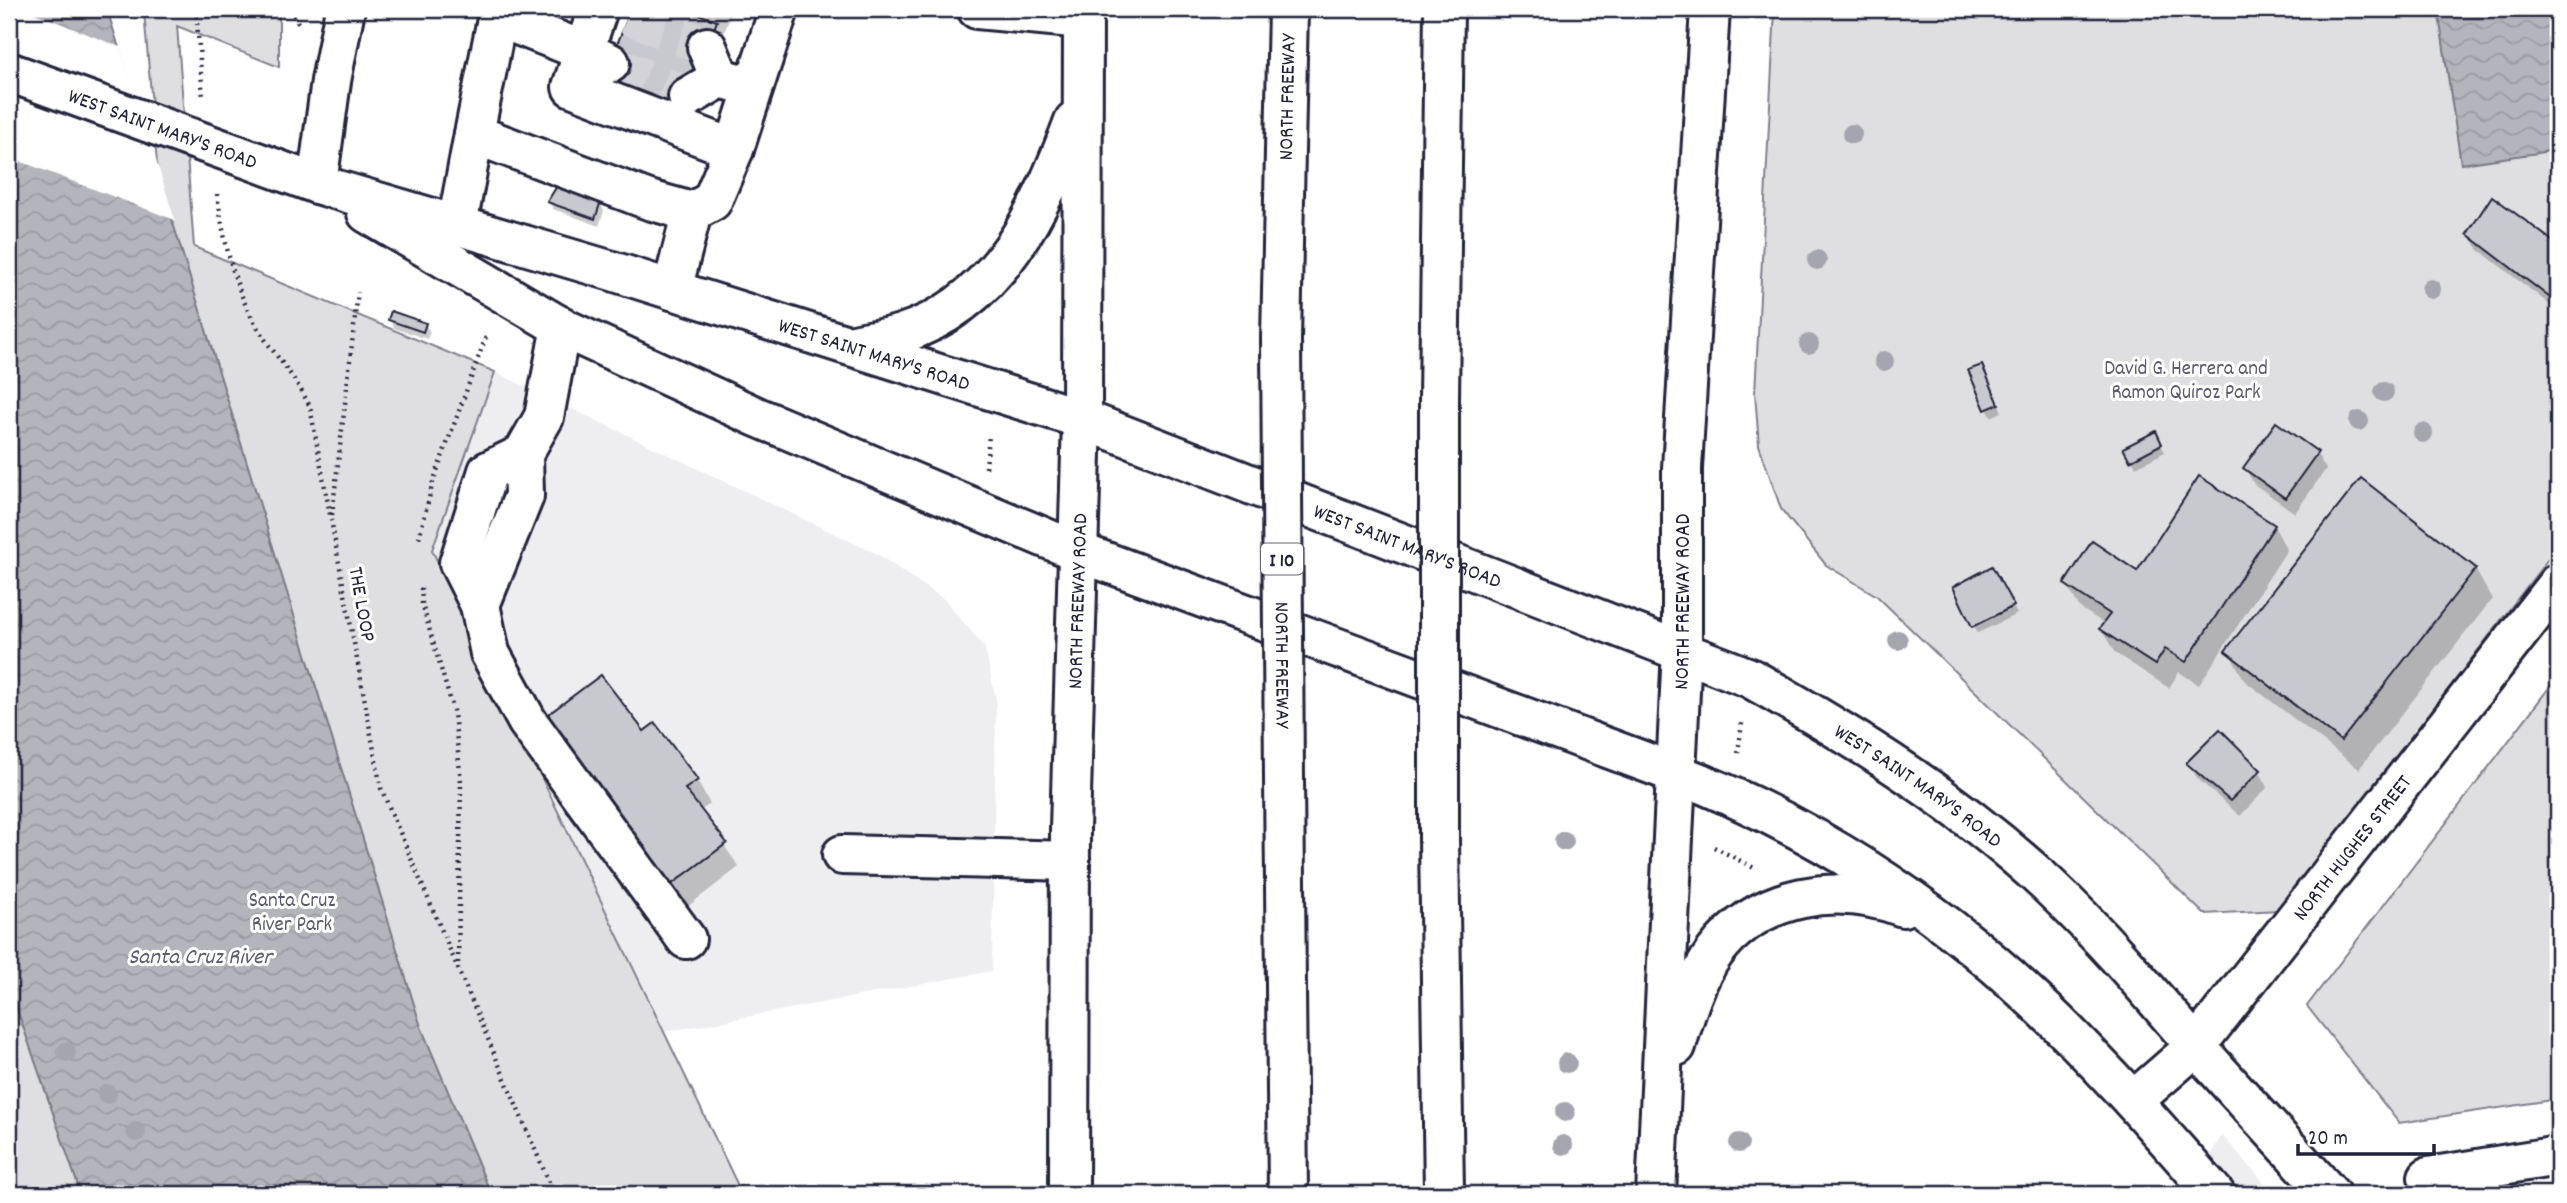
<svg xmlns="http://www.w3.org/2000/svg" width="2567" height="1203" font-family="Dekko,sans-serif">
<defs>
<pattern id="water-waves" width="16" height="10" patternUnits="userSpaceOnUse" patternTransform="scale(1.75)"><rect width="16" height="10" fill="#b4b4bc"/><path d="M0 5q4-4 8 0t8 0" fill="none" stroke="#9a9aa2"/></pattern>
</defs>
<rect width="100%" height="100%" fill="#fff"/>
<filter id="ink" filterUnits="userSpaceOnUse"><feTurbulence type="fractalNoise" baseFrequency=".0143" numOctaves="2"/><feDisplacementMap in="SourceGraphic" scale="14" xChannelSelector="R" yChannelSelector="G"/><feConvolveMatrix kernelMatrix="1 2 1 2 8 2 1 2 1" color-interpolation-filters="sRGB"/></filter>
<g filter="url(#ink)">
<g fill="#eeeef1">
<polygon points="495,372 877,554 945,600 985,648 996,700 992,971 665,1032 432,550"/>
<polygon points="2222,1135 2274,1194 2187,1194"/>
</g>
<g fill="#dfdfe2" stroke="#80808e" stroke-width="2">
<polygon points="136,9 279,9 279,67 177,26 194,247 495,372 432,550 742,1194 9,1194 9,171 163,234 144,12"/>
<polygon points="1775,9 2558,9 2558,546 2279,910 2204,914 1877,596 1826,565 1781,509 1759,445 1755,393"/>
<polygon points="2558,676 2558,1099 2399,1123 2307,1006"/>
</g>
<g fill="url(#water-waves)" stroke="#7a7a88" stroke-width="2">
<polygon points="9,9 107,9 421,1027 491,1194 81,1194 9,986"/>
<polygon points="2438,9 2552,9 2558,49 2558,150 2461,164"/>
</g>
<polygon fill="#fff" points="9,9 24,9 120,47 175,220 9,157"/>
<g fill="#0003">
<polygon points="632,9 733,9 724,33 719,32 683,127 601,90"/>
<polygon points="2493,199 2558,247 2558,311 2479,250 2469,234"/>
<polygon points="549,202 600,203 604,211 599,226 553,209"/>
<polygon points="390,320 425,324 430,332 427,339 394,328"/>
<polygon points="1971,371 1986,375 2002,412 1991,417"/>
<polygon points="2155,434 2165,452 2136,467 2126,448"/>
<polygon points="2316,453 2326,469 2295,513 2254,484 2245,468"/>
<polygon points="2274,526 2287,550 2199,685 2179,672 2169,688 2115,653 2101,629 2105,624 2080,608 2066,584 2138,573"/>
<polygon points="1992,568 2017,614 1978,633 1974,626"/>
<polygon points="2475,569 2492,599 2359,769 2245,681 2228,651"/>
<polygon points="644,734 697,781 710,804 700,811 739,867 683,910 558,743"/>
<polygon points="2188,763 2259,771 2268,787 2240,816 2198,779"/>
</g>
<g fill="#c8c8cf" stroke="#22223b" stroke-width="2">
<polygon points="631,9 685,9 717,21 679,120 599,90"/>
<polygon points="557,186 601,201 595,219 547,202"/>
<polygon points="2492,196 2558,245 2558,304 2467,234"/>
<polygon points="391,311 426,323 423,332 388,320"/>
<polygon points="1982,365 1999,404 1985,410 1968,370"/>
<polygon points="2276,422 2318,452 2285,498 2243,468"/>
<polygon points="2156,431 2162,444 2130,461 2123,448"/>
<polygon points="2199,476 2275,525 2186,662 2165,649 2155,665 2099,629 2110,614 2064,584 2092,541 2137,571"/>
<polygon points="2361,478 2476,568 2341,741 2225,651"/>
<polygon points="1992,566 2014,606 1972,627 1953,587"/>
<polygon points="601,675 644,731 655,723 698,780 685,789 727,843 668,887 542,719"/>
<polygon points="2220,729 2261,770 2230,801 2186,763"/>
</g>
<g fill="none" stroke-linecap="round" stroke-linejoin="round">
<g stroke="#d3d3d8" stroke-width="38" stroke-dasharray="38 19" stroke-linecap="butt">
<polyline points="628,15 707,47"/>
<polyline points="610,63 688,97"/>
</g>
<g stroke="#22223b" stroke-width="44">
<g id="minor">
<polyline points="499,9 474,134 649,200 692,212 712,201 734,149 779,9"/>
<polyline points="977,9 1083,19"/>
<polyline points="497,17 584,51 598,9"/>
<polyline points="707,47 720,78 753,87"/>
<polyline points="610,63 584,51 572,87 734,149"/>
<polyline points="688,97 720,78"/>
<polyline points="317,184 331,81 345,9"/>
<polyline points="457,225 474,134"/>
<polyline points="672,290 692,212"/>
<polyline points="523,454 488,471 459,563 480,605 490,653 527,721 686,939"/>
<polyline points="480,605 524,496 523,454 544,417 561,326"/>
<polyline points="842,855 1070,861"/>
<path id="s1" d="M2133,1101L2196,1046L2558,583"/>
<polyline points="2428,1177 2558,1156"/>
</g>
</g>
<g stroke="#22223b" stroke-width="44">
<g id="major">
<path id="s2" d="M235,154L317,184L609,270L1082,419L1750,678C1855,737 1958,801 2047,884C2100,934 2147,989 2194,1044C2239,1095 2285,1144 2330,1194"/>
<path d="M367,213L563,328L757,417L1079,552L1675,773C1807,823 1933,904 2035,1001C2099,1061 2157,1128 2215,1194"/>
<path d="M849,345C866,341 884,339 901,334C1000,303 1041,209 1074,121"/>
<path d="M1676,1046C1685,1015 1695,979 1715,952C1759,894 1837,882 1903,907"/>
<path id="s3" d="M1069,1194L1070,829L1082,419L1083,9"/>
<path id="s4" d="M1656,1194L1682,649V468L1710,9"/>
</g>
</g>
<g stroke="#22223b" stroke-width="44">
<g id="highway">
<path id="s5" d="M1281,339L1288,9"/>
<polyline points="1439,400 1444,9"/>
<polyline points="1284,779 1288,1194"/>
<polyline points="1439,838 1444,1194"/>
</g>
</g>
<g stroke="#22223b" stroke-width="4.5" stroke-dasharray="2 5" stroke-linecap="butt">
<polyline points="196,9 203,98"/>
<polyline points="290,9 298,23"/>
<path d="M217,194C224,240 233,286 257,327C274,355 296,377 310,407L381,788L554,1194"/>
<polyline points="986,468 989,435"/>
<polyline points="332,515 358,292"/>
<polyline points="419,538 433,482 487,334"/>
<polyline points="421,588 422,604 454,713 461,782 458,963"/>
<polyline points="1738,753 1742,723"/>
<polyline points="1714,847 1756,869"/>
</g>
<use href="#minor" stroke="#fff" stroke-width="38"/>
<use href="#major" stroke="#fff" stroke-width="38"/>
<use href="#highway" stroke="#fff" stroke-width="38"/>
<g stroke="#22223b" stroke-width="44" stroke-linecap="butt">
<polyline id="major-bridge" points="9,72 235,154"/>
</g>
<g stroke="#22223b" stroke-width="44" stroke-linecap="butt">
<g id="highway-bridge">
<path id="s6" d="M1281,339L1284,779"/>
<polyline points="1439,400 1439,838"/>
</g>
</g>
<use href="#major-bridge" stroke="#fff" stroke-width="38"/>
<use href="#highway-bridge" stroke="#fff" stroke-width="38"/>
</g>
<g fill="#a5a5af">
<circle cx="1852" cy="134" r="10"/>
<circle cx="1817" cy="260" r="10"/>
<circle cx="2431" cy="289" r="10"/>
<circle cx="1809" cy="344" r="10"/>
<circle cx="1884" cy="361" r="10"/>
<circle cx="2384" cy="392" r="10"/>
<circle cx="2359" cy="421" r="10"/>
<circle cx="2423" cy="433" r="10"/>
<circle cx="1898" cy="640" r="10"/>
<circle cx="1564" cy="841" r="10"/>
<circle cx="66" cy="1052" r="10"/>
<circle cx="1567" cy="1063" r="10"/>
<circle cx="107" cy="1094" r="10"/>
<circle cx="1565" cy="1112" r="10"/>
<circle cx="136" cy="1132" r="10"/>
<circle cx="1739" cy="1143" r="10"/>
<circle cx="1563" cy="1145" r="10"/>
</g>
</g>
<g text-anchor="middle" stroke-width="6" stroke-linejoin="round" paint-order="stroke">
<rect fill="#fff" stroke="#646476" stroke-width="2" x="1261" y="543.5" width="42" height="31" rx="5"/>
<g font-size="19" font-weight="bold" fill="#22223b">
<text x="1282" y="566">I 10</text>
</g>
<g font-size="21" fill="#22223b" stroke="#fff">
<text dy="7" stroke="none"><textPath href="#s5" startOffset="242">NORTH FREEWAY</textPath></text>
<text transform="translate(163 128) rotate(20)" y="7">WEST SAINT MARY'S ROAD</text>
<text dy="7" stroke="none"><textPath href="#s2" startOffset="670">WEST SAINT MARY'S ROAD</textPath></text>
<text dy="7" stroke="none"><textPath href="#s2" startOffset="1237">WEST SAINT MARY'S ROAD</textPath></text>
<text dy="7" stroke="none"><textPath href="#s4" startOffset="593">NORTH FREEWAY ROAD</textPath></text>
<text dy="7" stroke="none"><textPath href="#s3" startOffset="593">NORTH FREEWAY ROAD</textPath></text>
<text transform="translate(363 604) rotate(80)" y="7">THE LOOP</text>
<text dy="7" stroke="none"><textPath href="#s6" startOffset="326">NORTH FREEWAY</textPath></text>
<text dy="7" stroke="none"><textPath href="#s2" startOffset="1804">WEST SAINT MARY'S ROAD</textPath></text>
<text dy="7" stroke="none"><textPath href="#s1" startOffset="336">NORTH HUGHES STREET</textPath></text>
</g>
<g font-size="21" fill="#5b5b6d" stroke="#fff">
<text x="2186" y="374">David G. Herrera and<tspan x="2186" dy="24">Ramon Quiroz Park</tspan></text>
<text x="292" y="906">Santa Cruz<tspan x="292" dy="24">River Park</tspan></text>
</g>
<g font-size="23" font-style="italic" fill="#5c5c6f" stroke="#fff">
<text x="200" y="963">Santa Cruz River</text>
</g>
</g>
<rect width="2567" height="1203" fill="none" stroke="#fff" stroke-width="35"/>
<rect x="18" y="18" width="2532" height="1168" fill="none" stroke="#22223b" stroke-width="2.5" filter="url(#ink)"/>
<path d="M2298 1144v10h136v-10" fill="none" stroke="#22223b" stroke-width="3.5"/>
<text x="2308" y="1144" font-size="21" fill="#22223b" stroke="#ffffff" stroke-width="5" paint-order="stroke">20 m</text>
</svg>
